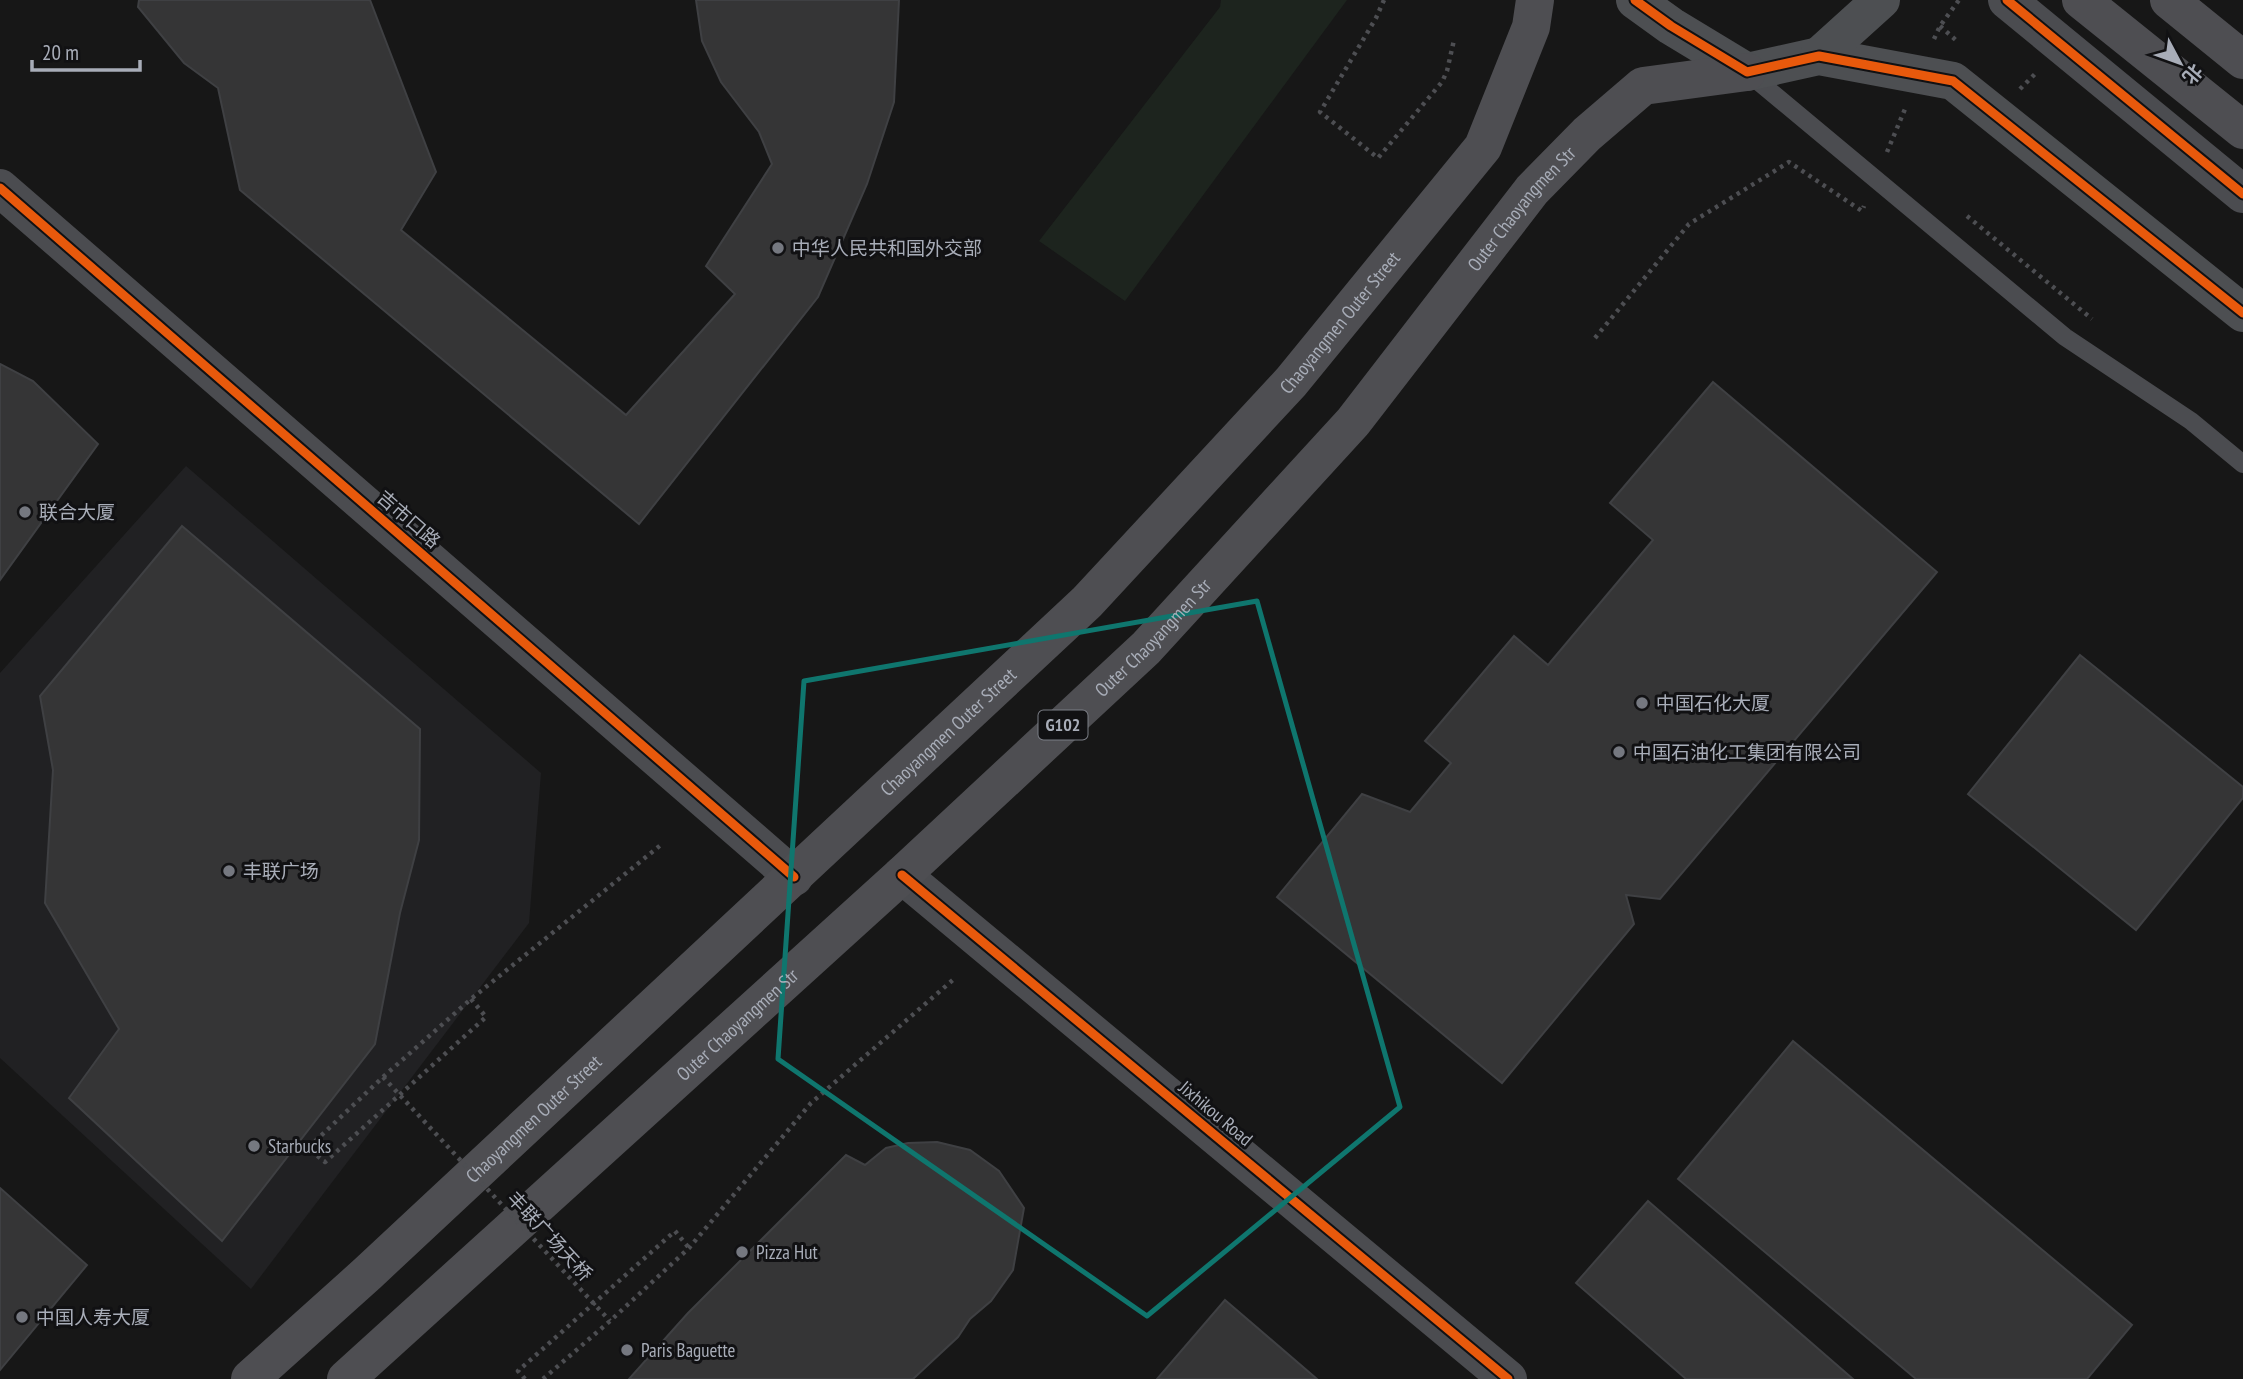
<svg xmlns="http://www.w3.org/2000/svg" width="2243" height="1379" font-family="'PT Sans Narrow','Noto Sans SC',sans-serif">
<rect width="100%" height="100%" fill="#171717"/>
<polygon fill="#212123" points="186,466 541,773 529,923 251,1289 0,1058 0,673"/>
<polygon fill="#1d241e" points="1221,0 1347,0 1125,301 1039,241 1220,7"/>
<g fill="#353536" stroke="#3f4043" stroke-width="2">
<polygon points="139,0 370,0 436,172 401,230 626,415 735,294 706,266 772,164 759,132 721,82 702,41 696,0 899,0 894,102 867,184 818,297 639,524 240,190 218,88 184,63 138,7"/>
<polygon points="0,364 33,381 98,444 0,580"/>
<polygon points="1713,382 1937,572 1660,899 1626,895 1634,924 1502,1083 1277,897 1362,794 1410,812 1451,763 1425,741 1514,636 1548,665 1653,540 1610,503"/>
<polygon points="182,526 420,729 419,840 400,913 375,1044 222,1241 69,1098 119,1029 45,903 53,770 40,696"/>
<polygon points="2080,655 2243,787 2243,798 2136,930 1968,794"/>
<polygon points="1793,1041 2132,1325 2087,1379 1916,1379 1678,1179"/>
<polygon points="937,1142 970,1150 999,1171 1024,1208 1013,1270 991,1301 970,1319 958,1337 913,1379 629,1379 688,1313 846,1155 865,1165 886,1148 908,1143"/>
<polygon points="0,1188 87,1265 0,1370"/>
<polygon points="1648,1201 1853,1379 1686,1379 1576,1283"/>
<polygon points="1225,1300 1317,1379 1157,1379"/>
</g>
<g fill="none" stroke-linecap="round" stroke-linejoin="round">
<g stroke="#4d4e52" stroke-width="4.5" stroke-dasharray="3.5 5" stroke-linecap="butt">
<polyline points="1384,0 1376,18 1320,112 1378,158 1442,82 1447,71 1454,40"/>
<polyline points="1940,26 1958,42"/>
<polyline points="1934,39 1940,26 1959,0"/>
<polyline points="2020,89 2036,73"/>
<polyline points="1887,152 1905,109"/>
<polyline points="1967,216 2092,319"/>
<polyline points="1595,338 1689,224 1789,162 1862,211 1864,206"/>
<polyline points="471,999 486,1017 325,1162 308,1148 383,1077 471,999 662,844"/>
<polyline points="525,1379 518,1371 675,1231 689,1248"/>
<polyline points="543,1379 610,1321 689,1248 811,1103 954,979"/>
</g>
<polyline stroke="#4b4c50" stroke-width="18" points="1747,72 2065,337 2191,421 2243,464"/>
<g stroke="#4b4c50" stroke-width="38">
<polyline points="2007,0 2243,194"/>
<polyline points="0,188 794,877"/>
<polyline points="902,875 1508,1379"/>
</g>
<g stroke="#4d4f52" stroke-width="38">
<polyline points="1635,0 1671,26 1747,72 1819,56 1953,81 2243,313"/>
<polyline points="1819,56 1881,0"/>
</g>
<g stroke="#4e4e52" stroke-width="38">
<polyline points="2081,0 2243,130"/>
<polyline points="2169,0 2243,60"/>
<path id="s1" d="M250,1379L368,1273L1087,602L1291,382L1483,147L1531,27L1535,0"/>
<path id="s2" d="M346,1379L902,875L1146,648L1353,422L1532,190L1587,134L1643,86L1747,72"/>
</g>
<polyline stroke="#4d4e52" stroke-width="4.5" stroke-dasharray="3.5 5" stroke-linecap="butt" points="383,1077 610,1321"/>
<g stroke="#111113" stroke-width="13">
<g id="cycleway">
<polyline points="1635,0 1671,26 1747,72 1819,56 1953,81 2243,313"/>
<polyline points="2007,0 2243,194"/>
<polyline points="0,188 794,877"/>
<polyline points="902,875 1508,1379"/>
</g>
</g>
<use href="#cycleway" stroke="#e8590c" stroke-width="9"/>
</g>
<path fill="none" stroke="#0f766e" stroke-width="5" stroke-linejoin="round" d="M1257,601L1400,1107L1147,1316L778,1059L804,681Z"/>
<g fill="#757880" stroke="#111113" stroke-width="2.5">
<circle cx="778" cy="248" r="7"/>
<circle cx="25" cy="512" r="7"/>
<circle cx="1642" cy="703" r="7"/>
<circle cx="1619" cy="752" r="7"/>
<circle cx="229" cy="871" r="7"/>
<circle cx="254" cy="1146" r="7"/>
<circle cx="742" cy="1252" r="7"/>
<circle cx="22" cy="1317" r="7"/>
<circle cx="627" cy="1350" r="7"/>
</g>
<g text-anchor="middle" stroke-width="6" stroke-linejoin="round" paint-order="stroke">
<rect fill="#111113" stroke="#7b7e86" stroke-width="2" x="1038.5" y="710.5" width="49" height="29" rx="5"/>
<g font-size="18" font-weight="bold" fill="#a8adb8">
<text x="1063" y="731">G102</text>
</g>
<g font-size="19" fill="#a8adb8" stroke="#111113">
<text dy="7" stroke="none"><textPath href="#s2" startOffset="1662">Outer Chaoyangmen Str</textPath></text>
<text dy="7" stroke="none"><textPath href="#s1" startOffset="1519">Chaoyangmen Outer Street</textPath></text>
<text transform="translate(409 519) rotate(41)" y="7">吉市口路</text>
<text dy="7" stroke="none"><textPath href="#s2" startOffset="1096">Outer Chaoyangmen Str</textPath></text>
<text dy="7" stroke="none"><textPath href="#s1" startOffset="952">Chaoyangmen Outer Street</textPath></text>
<text dy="7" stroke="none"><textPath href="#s2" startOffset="528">Outer Chaoyangmen Str</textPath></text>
<text transform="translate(1216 1113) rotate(40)" y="7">Jixhikou Road</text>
<text dy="7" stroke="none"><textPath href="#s1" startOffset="385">Chaoyangmen Outer Street</textPath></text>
<text transform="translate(550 1236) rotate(47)" y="7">丰联广场天桥</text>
</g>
<g font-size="19" fill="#a8adb8" stroke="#111113" text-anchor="start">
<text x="792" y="255">中华人民共和国外交部</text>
<text x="39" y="519">联合大厦</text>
<text x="1656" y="710">中国石化大厦</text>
<text x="1633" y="759">中国石油化工集团有限公司</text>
<text x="243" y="878">丰联广场</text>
<text x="268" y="1153">Starbucks</text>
<text x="756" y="1259">Pizza Hut</text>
<text x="36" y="1324">中国人寿大厦</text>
<text x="641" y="1357">Paris Baguette</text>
</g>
</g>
<g transform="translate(2180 63) rotate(131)" stroke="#111113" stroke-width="5" paint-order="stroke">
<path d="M0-5L12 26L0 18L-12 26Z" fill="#a8adb8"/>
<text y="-10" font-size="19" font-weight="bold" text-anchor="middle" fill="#a8adb8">北</text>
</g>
<path d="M32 60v10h108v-10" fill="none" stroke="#a8adb8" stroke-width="3.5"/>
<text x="42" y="60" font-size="21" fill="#a8adb8" stroke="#111113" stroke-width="5" paint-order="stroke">20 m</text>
</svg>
